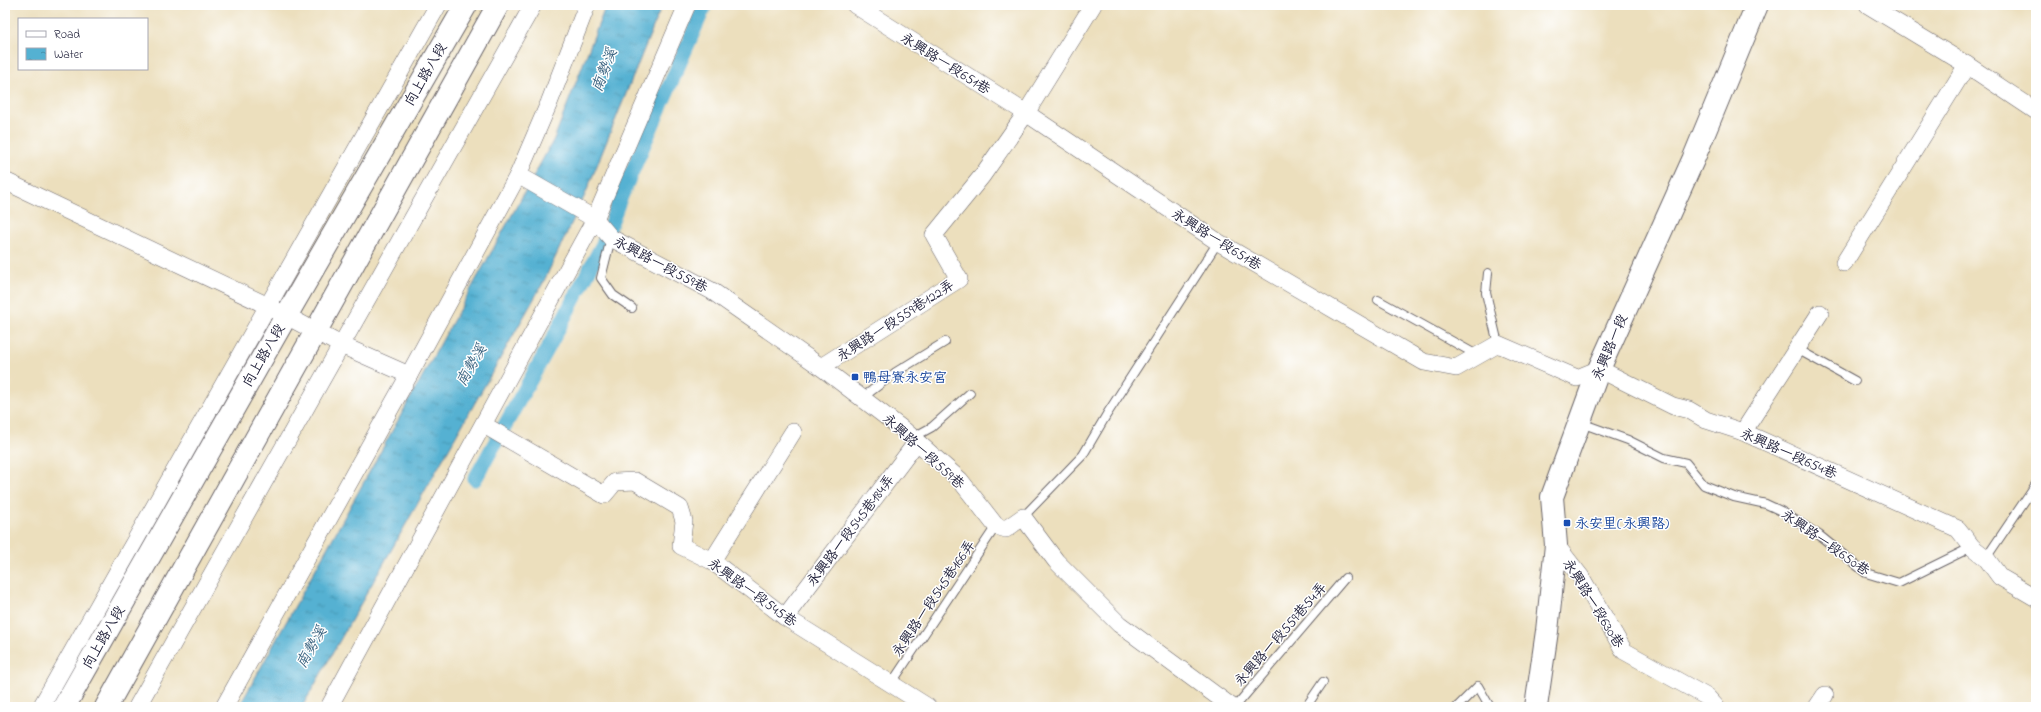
<svg xmlns="http://www.w3.org/2000/svg" width="2041" height="712" font-family="'Indie Flower','LXGW WenKai TC',sans-serif">
<defs>
<pattern id="water-ripples" width="26" height="14" patternUnits="userSpaceOnUse"><rect width="26" height="14" fill="#54b1d2"/><path d="M2 4q2-2 4 0t4 0M15 11q2-2 4 0t4 0" fill="none" stroke="#4590ac"/></pattern>
</defs>
<rect width="100%" height="100%" fill="#fff"/>
<filter id="ink" filterUnits="userSpaceOnUse"><feTurbulence type="fractalNoise" baseFrequency=".025" numOctaves="2"/><feDisplacementMap in="SourceGraphic" scale="8" xChannelSelector="R" yChannelSelector="G"/><feConvolveMatrix kernelMatrix="1 2 1 2 8 2 1 2 1" color-interpolation-filters="sRGB"/></filter>
<filter id="wash" filterUnits="userSpaceOnUse"><feTurbulence type="fractalNoise" baseFrequency=".012" numOctaves="4" result="noise"/><feDisplacementMap in="SourceGraphic" scale="16" xChannelSelector="R" yChannelSelector="G"/><feGaussianBlur stdDeviation="0.9" result="paint"/><feColorMatrix in="noise" values="0 0 0 0 0 0 0 0 0 0 0 0 0 0 0 0 0 1.4 0 .05"/><feComposite in="paint" operator="in"/></filter>
<g filter="url(#wash)">
<rect width="100%" height="100%" fill="#ecdfbd"/>
<polygon fill="url(#water-ripples)" stroke="#3b6a86" points="606,5 662,5 585,195 543,283 302,707 239,707 554,139"/>
<g fill="none" stroke-linecap="round" stroke-linejoin="round">
<polyline stroke="#54b1d2" stroke-width="15" points="475,479 548,348 604,242 619,201 705,5"/>
</g>
</g>
<g filter="url(#ink)">
<g fill="none" stroke-linecap="round" stroke-linejoin="round">
<g stroke="#696468" stroke-width="10">
<g id="lane">
<polyline points="611,238 601,278 613,295 632,308"/>
<polyline points="1488,273 1486,293 1498,344"/>
<polyline points="1378,300 1477,355"/>
<polyline points="1797,349 1855,381"/>
<polyline points="862,398 896,372 945,342"/>
<polyline points="1581,423 1628,440 1664,458 1686,463 1704,485 1734,497 1766,504 1781,511 1819,535 1866,573 1899,583 1972,547"/>
<polyline points="912,438 932,427 970,393"/>
<polyline points="1023,517 1083,455 1107,414 1218,242"/>
<polyline points="1986,558 2036,484"/>
<polyline points="891,684 996,526"/>
<polyline points="1235,707 1345,578"/>
<polyline points="1306,707 1323,682"/>
<polyline points="1457,707 1478,686 1490,707"/>
</g>
</g>
<g stroke="#696468" stroke-width="18">
<g id="street">
<polyline points="855,5 1026,113 1218,242 1424,362 1456,368 1498,344 1577,378 1599,369 1673,406 1689,410 1706,420 1743,432 1958,529 1972,547 1986,558 2000,577 2036,598"/>
<polyline points="1868,5 1967,65 2036,111"/>
<polyline points="518,175 595,219 611,238 712,291 821,367 905,431 960,480 996,526 1006,529 1023,517 1056,561 1119,624 1232,707"/>
<polyline points="5,181 268,306 341,345 409,375"/>
<polyline points="1844,263 1967,65"/>
<polyline points="821,367 959,279 934,235 982,176 1026,113 1093,5"/>
<polyline points="484,425 604,495 615,482 635,481 680,508 684,521 681,546 712,561 785,617 928,707"/>
<polyline points="1743,432 1820,313"/>
<polyline points="1556,545 1581,577 1624,651 1707,697 1716,707"/>
<polyline points="712,561 793,432"/>
<polyline points="785,617 916,443"/>
<polyline points="41,707 438,5"/>
<polyline points="137,707 533,5"/>
<polyline points="224,707 409,375 518,175 549,103 587,5"/>
<polyline points="329,707 595,219 687,5"/>
<polyline points="1817,707 1825,695"/>
</g>
</g>
<g stroke="#696468" stroke-width="24">
<g id="secondary">
<polyline points="64,707 286,316 466,5"/>
<polyline points="106,707 498,5"/>
<polyline points="1536,707 1547,631 1556,545 1552,497 1599,369 1693,160 1757,5"/>
</g>
</g>
<use href="#lane" stroke="#fff" stroke-width="8"/>
<use href="#street" stroke="#fff" stroke-width="17"/>
<use href="#secondary" stroke="#fff" stroke-width="22"/>
</g>
</g>
<g fill="#1a4fb4" stroke="#fff" stroke-width="1.5">
<rect x="851" y="373" width="8" height="8" rx="2"/>
<rect x="1563" y="519" width="8" height="8" rx="2"/>
</g>
<g text-anchor="middle" stroke-width="3" stroke-linejoin="round" paint-order="stroke">
<g font-size="14" fill="#22223b" stroke="#fff">
<text transform="translate(946 63) rotate(32)" y="5">永興路一段651巷</text>
<text transform="translate(425 74) rotate(-60)" y="5">向上路八段</text>
<text transform="translate(1217 239) rotate(32)" y="5">永興路一段651巷</text>
<text transform="translate(661 264) rotate(28)" y="5">永興路一段559巷</text>
<text transform="translate(895 320) rotate(-33)" y="5">永興路一段559巷122弄</text>
<text transform="translate(1609 347) rotate(-67)" y="5">永興路一段</text>
<text transform="translate(263 355) rotate(-60)" y="5">向上路八段</text>
<text transform="translate(924 451) rotate(42)" y="5">永興路一段559巷</text>
<text transform="translate(1789 453) rotate(24)" y="5">永興路一段654巷</text>
<text transform="translate(850 530) rotate(-53)" y="5">永興路一段545巷184弄</text>
<text transform="translate(1826 542) rotate(35)" y="5">永興路一段650巷</text>
<text transform="translate(753 592) rotate(36)" y="5">永興路一段545巷</text>
<text transform="translate(933 598) rotate(-56)" y="5">永興路一段545巷166弄</text>
<text transform="translate(1594 603) rotate(58)" y="5">永興路一段630巷</text>
<text transform="translate(1280 634) rotate(-49)" y="5">永興路一段559巷54弄</text>
<text transform="translate(103 637) rotate(-60)" y="5">向上路八段</text>
</g>
<g font-size="14" fill="#164399" stroke="#fff" text-anchor="start">
<text x="863" y="382">鴨母寮永安宮</text>
<text x="1575" y="528">永安里(永興路)</text>
</g>
<g font-size="15" font-style="italic" fill="#38627f" stroke="#fff">
<text transform="translate(604 70) rotate(-69)" y="5">南勢溪</text>
<text transform="translate(471 365) rotate(-60)" y="5">南勢溪</text>
<text transform="translate(311 647) rotate(-60)" y="5">南勢溪</text>
</g>
</g>
<rect width="2041" height="712" fill="none" stroke="#fff" stroke-width="20"/>
<rect x="18" y="18" width="130" height="52" fill="#ffffff" stroke="#a7a7b1"/>
<rect x="26" y="31" width="20" height="6" fill="#ffffff" stroke="#a7a7b1"/>
<text x="54" y="38" font-size="12" fill="#22223b">Road</text>
<rect x="26" y="48" width="20" height="12" fill="url(#water-ripples)" stroke="#a7a7b1"/>
<text x="54" y="58" font-size="12" fill="#22223b">Water</text>
</svg>
